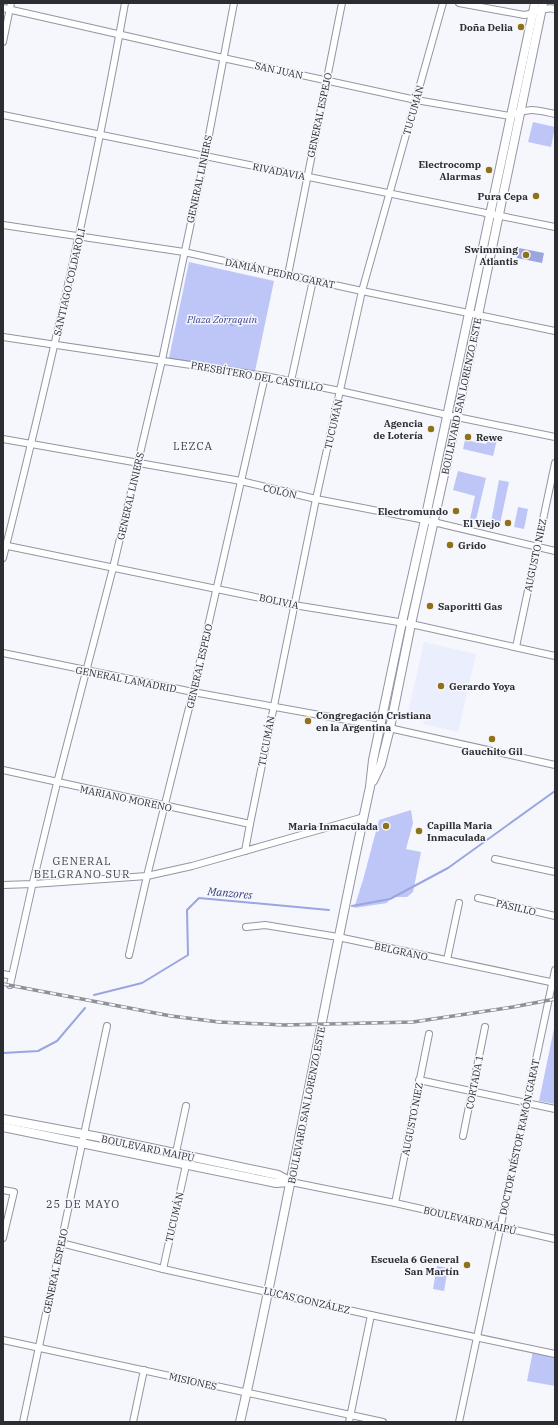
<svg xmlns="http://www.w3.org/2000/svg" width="558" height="1425" font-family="'IBM Plex Serif',serif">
<rect width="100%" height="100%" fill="#f5f7fd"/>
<polygon fill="#ebeefc" points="424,642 476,654 458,732 423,724 424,721 407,718"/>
<g fill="#bdc6f6">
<polygon points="533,122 555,127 551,147 528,142"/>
<polygon points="189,262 274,281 254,376 169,358"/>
<polygon points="489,434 498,436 493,456 463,449 465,440 486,444"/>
<polygon points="458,471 486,478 476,520 470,519 475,496 453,490"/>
<polygon points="499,480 509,482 500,524 491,522"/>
<polygon points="518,507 528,509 524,529 514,527"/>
<polygon points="411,810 413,823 406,849 421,852 413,892 407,897 391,897 387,903 354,908 363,880 379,820"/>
<polygon points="555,1024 555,1104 539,1101"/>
<polygon points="437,1266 448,1268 444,1291 433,1289"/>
<polygon points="533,1351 555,1355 555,1386 527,1381"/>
</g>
<g fill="#9ba5df">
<polygon points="519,248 544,253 542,263 517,258"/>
<polygon points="224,315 236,318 234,326 222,323"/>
</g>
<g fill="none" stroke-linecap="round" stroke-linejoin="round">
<g stroke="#9ba5df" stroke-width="2">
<polyline points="352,906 390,899 448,868 555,791"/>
<polyline points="94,995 142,983 188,955 187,910 199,898 329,910"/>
<polyline points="3,1053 38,1051 57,1041 85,1008"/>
</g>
<g stroke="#9295a4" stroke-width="8">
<g id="street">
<path d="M459,3L524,15C535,14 544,6 555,9"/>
<path d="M3,8L223,58L416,100L510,116C528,107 536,110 555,114"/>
<polyline points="3,42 11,3"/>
<polyline points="3,115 555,227"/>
<polyline points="3,225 184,252 362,291 555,331"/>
<polyline points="288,275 342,3"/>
<polyline points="3,337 265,376 340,391 447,415 555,437"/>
<polyline points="291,381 313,280"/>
<polyline points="3,439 241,481 316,499 425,520 555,551"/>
<polyline points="3,545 294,605 411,624 555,656"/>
<path d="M3,558C49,374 92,190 125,3"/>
<polyline points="516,647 555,463"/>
<polyline points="3,653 193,692 380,726 555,765"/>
<polyline points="3,770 250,824"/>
<polyline points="245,851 250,824 316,499 362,291 443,3"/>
<polyline points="495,859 555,872"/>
<polyline points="3,885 33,884 147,876 192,866 364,817"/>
<polyline points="478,898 555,916"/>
<polyline points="246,927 265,925 338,937 555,983"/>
<polyline points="129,955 147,876 193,692 265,376"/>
<polyline points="447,960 459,903"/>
<polyline points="3,974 12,976"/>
<polyline points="10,985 33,882 57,783 113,568 162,360 205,156 234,3"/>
<polyline points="419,1080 555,1109"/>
<polyline points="463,1136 485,1027"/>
<polyline points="175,1157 186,1106"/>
<polyline points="291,1182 395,1203 555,1239"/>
<polyline points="3,1190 14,1192 3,1238"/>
<polyline points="395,1203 429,1034"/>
<polyline points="61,1243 163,1269 371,1315 555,1354"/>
<polyline points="163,1269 186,1165"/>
<polyline points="3,1340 383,1422"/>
<polyline points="23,1422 107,1026"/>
<polyline points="133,1422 144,1370"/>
<polyline points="349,1422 371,1315"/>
<polyline points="459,1422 555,970"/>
</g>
</g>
<g stroke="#9295a4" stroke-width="10">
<g id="secondary">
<polyline points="373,781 381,764 390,728 411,624 457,416 543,3"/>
<polyline points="3,1119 104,1138 278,1175 291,1182"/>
<polyline points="3,1127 276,1183 290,1182"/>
<path d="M240,1422C288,1211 324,998 370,787L373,760L402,622L425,520L535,3"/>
</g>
</g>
<use href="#street" stroke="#fff" stroke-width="6"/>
<use href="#secondary" stroke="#fff" stroke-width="8"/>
<g stroke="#909197" stroke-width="3.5">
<polyline id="rail" points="3,984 171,1016 219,1022 284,1025 413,1022 513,1007 555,999"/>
</g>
<use href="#rail" stroke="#f5f7fd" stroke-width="2" stroke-dasharray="6" stroke-linecap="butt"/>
</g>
<g fill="#917117" stroke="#f5f7fd" stroke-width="1.5">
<circle cx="521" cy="27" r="4"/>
<circle cx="489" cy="170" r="4"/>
<circle cx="536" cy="196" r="4"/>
<circle cx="526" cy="255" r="4"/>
<circle cx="431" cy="429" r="4"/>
<circle cx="468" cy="437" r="4"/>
<circle cx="456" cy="511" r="4"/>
<circle cx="508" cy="523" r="4"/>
<circle cx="450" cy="545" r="4"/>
<circle cx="430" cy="606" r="4"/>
<circle cx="441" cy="686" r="4"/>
<circle cx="308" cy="721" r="4"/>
<circle cx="492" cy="739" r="4"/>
<circle cx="386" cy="826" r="4"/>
<circle cx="419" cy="831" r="4"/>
<circle cx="467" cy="1265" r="4"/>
</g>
<g text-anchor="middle" stroke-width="3" stroke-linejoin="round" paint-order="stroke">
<g font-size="10" font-weight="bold" fill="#2c2d33" stroke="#f5f7fd" text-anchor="end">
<text x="513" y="31">Doña Delia</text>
<text x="481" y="168">Electrocomp<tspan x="481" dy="12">Alarmas</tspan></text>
<text x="528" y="200">Pura Cepa</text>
<text x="518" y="253">Swimming<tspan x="518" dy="12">Atlantis</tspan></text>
<text x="423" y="427">Agencia<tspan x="423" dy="12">de Lotería</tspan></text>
<text x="476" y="441" text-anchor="start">Rewe</text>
<text x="448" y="515">Electromundo</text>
<text x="500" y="527">El Viejo</text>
<text x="458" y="549" text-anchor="start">Grido</text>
<text x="438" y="610" text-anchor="start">Saporitti Gas</text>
<text x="449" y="690" text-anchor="start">Gerardo Yoya</text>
<text x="316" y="719" text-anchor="start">Congregación Cristiana<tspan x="316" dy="12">en la Argentina</tspan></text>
<text x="492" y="755" text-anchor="middle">Gauchito Gil</text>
<text x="427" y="829" text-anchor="start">Capilla Maria<tspan x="427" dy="12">Inmaculada</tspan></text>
<text x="378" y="830">Maria Inmaculada</text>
<text x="459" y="1263">Escuela 6 General<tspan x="459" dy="12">San Martín</tspan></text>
</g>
<g font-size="10" fill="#2c2d33" stroke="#f5f7fd">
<text transform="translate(279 70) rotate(12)" y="4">SAN JUAN</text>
<text transform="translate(413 110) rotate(-74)" y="4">TUCUMÁN</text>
<text transform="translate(319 115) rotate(-78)" y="4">GENERAL ESPEJO</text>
<text transform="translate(279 171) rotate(11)" y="4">RIVADAVIA</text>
<text transform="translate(199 179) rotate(-78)" y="4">GENERAL LINIERS</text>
<text transform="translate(280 273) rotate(12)" y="4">DAMIÁN PEDRO GARAT</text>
<text transform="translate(69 282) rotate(-77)" y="4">SANTIAGO COLDAROLI</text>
<text transform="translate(257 376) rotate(10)" y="4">PRESBÍTERO DEL CASTILLO</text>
<text transform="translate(461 396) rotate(-78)" y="4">BOULEVARD SAN LORENZO ESTE</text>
<text transform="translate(333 424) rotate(-77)" y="4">TUCUMÁN</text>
<text transform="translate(280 491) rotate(13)" y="4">COLÓN</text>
<text transform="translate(130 496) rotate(-77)" y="4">GENERAL LINIERS</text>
<text transform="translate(535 555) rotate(-78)" y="4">AUGUSTO NIEZ</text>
<text transform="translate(279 601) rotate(12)" y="4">BOLIVIA</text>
<text transform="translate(199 666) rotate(-77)" y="4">GENERAL ESPEJO</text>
<text transform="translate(126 679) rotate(11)" y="4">GENERAL LAMADRID</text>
<text transform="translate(266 741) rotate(-79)" y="4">TUCUMÁN</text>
<text transform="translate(126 798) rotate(12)" y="4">MARIANO MORENO</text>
<text transform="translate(516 907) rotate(13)" y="4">PASILLO</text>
<text transform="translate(401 951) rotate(12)" y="4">BELGRANO</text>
<text transform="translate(474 1082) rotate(-79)" y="4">CORTADA 1</text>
<text transform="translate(306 1105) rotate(-79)" y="4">BOULEVARD SAN LORENZO ESTE</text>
<text transform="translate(412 1119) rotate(-79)" y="4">AUGUSTO NIEZ</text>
<text transform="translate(519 1137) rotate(-78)" y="4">DOCTOR NÉSTOR RAMÓN GARAT</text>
<text transform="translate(148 1148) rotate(12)" y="4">BOULEVARD MAIPÚ</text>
<text transform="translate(174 1217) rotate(-77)" y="4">TUCUMÁN</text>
<text transform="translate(470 1220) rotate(13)" y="4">BOULEVARD MAIPÚ</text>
<text transform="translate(55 1271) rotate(-78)" y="4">GENERAL ESPEJO</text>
<text transform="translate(307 1300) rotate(13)" y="4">LUCAS GONZÁLEZ</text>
<text transform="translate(193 1381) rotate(13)" y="4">MISIONES</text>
</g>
<g font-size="10" font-style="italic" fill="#41468d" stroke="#f5f7fd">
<text x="222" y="323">Plaza Zorraquín</text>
</g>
<g font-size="11" letter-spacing="1" fill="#424552" stroke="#f5f7fd">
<text x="193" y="450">LEZCA</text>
<text x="82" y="865">GENERAL<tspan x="82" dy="13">BELGRANO SUR</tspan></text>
<text x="83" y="1208">25 DE MAYO</text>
</g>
<g font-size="11" font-style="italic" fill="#34387d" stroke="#f5f7fd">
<text transform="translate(230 893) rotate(5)" y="4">Manzores</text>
</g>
</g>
<rect width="558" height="1425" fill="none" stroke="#2c2d33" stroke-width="8"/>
</svg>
